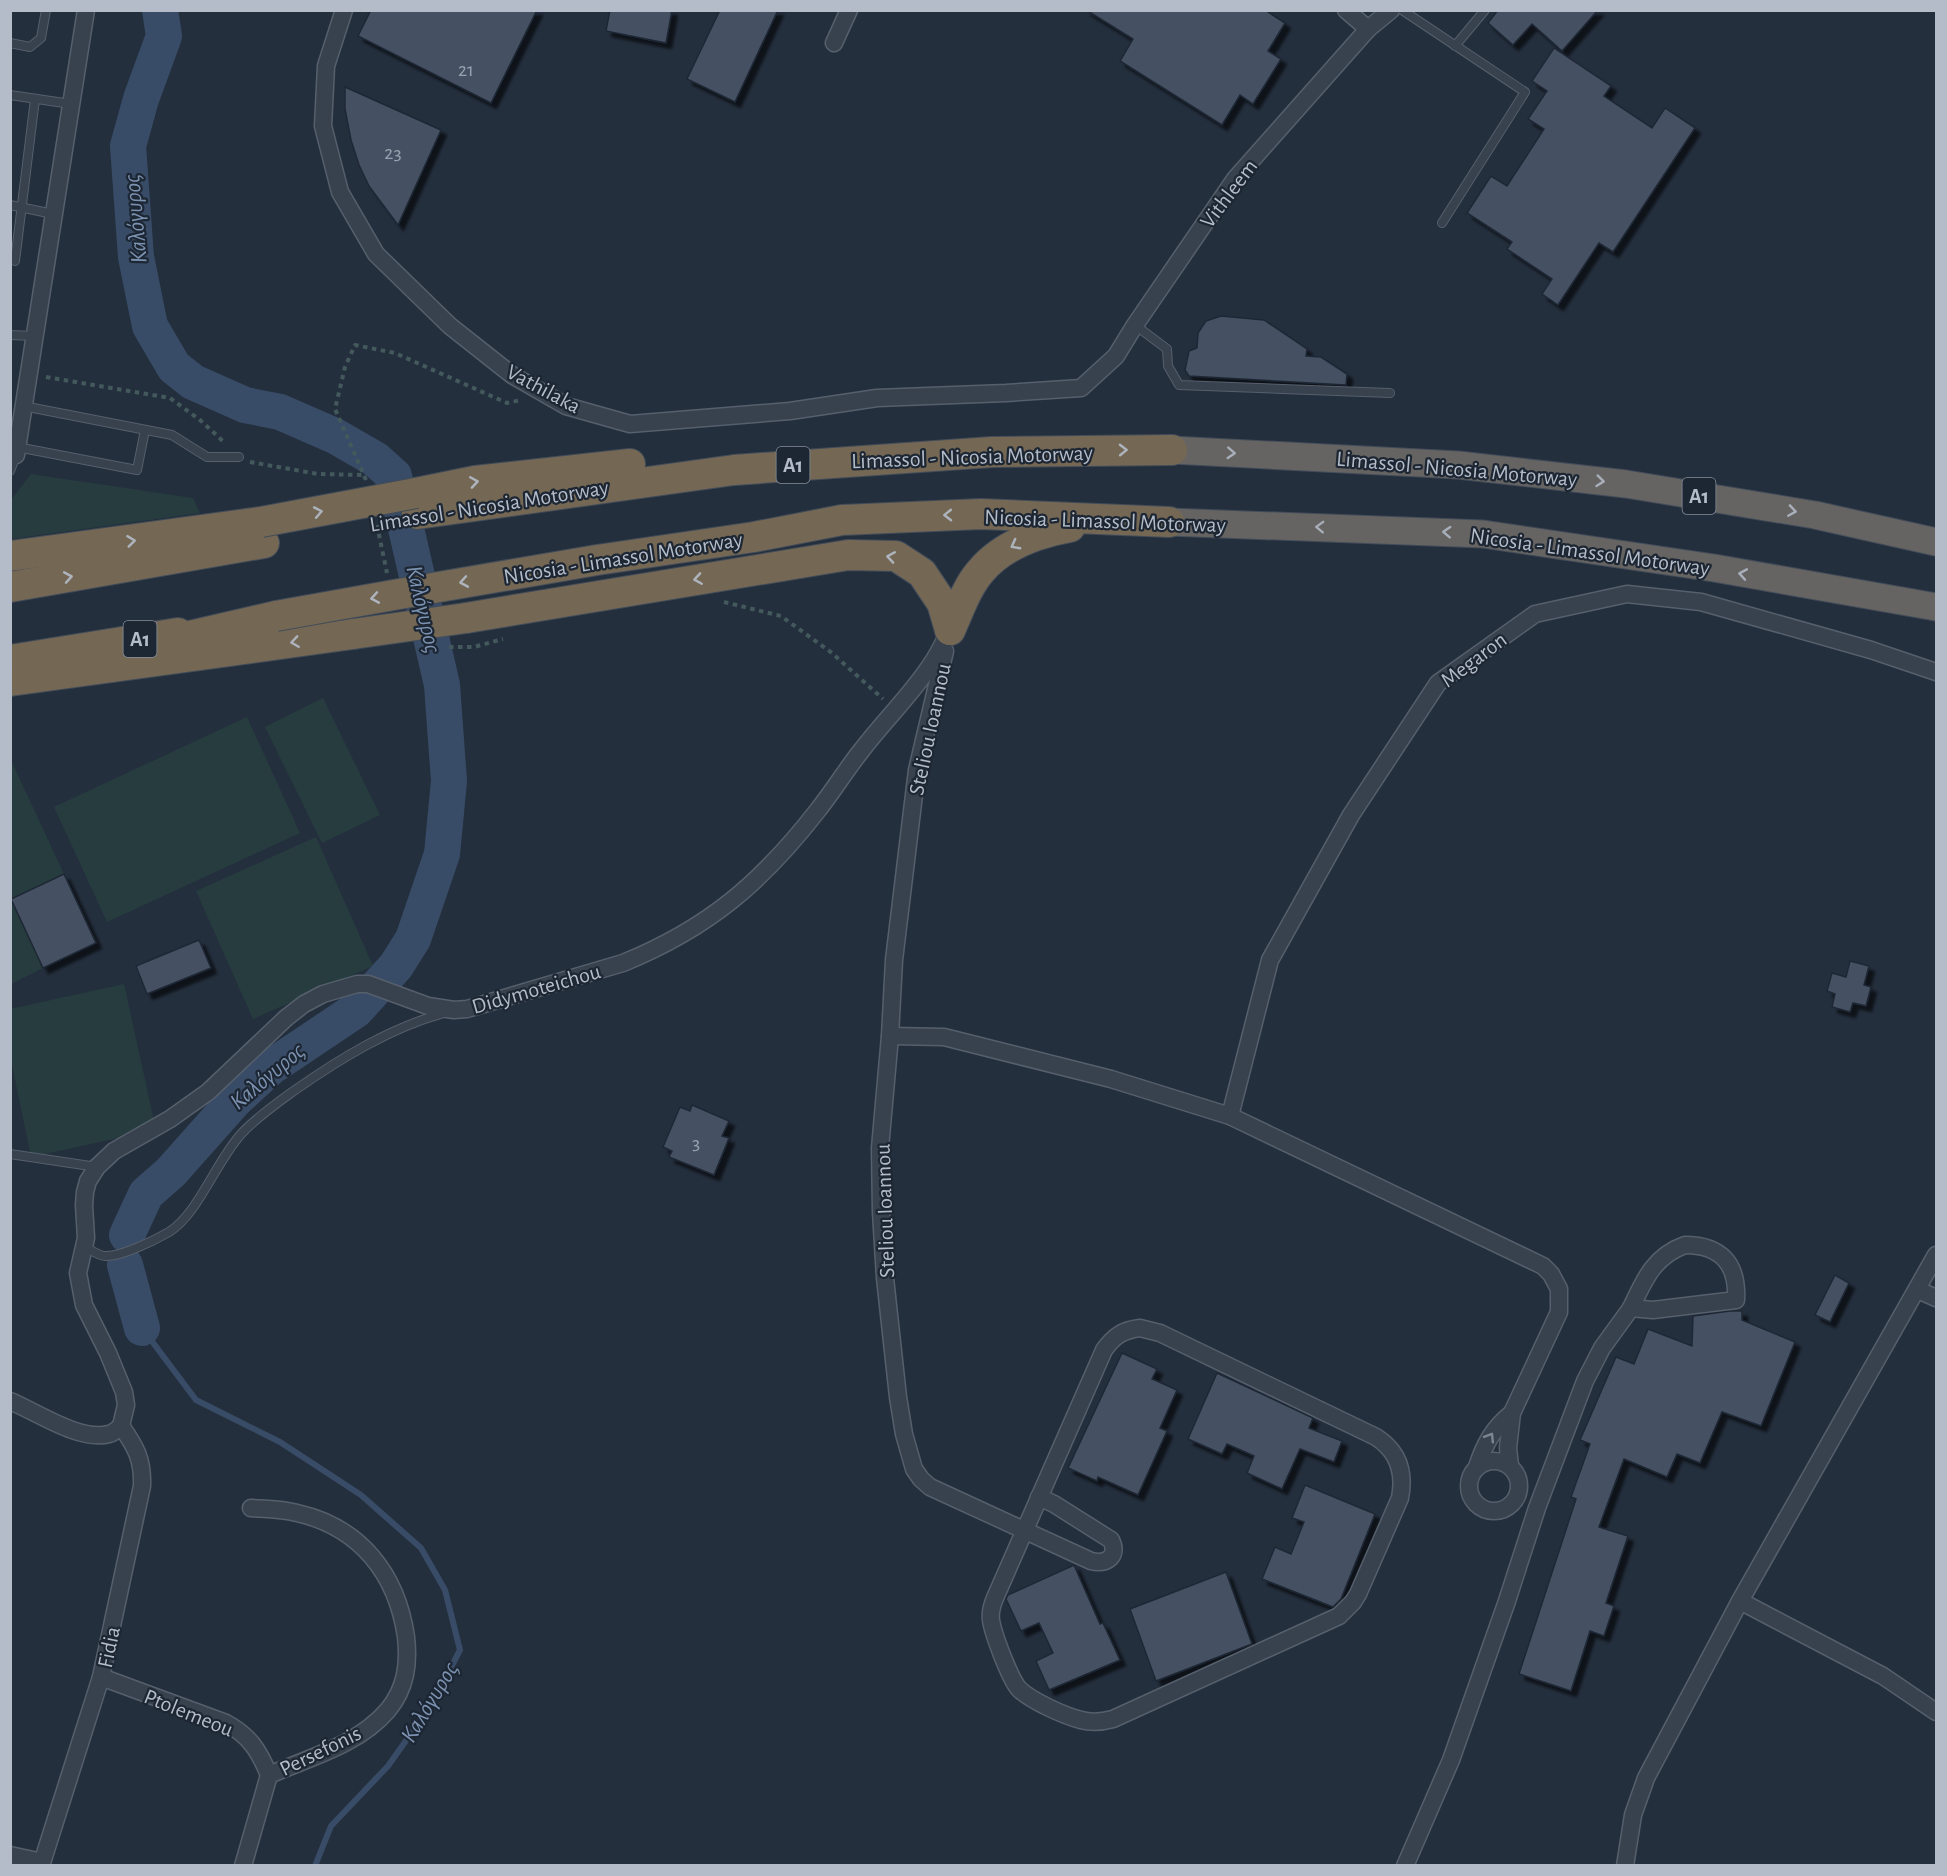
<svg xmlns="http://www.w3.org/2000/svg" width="1947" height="1876" font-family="'Alegreya Sans',sans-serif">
<defs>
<filter id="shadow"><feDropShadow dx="5.5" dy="5.5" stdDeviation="1.5" flood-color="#0009"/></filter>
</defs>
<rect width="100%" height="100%" fill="#242f3e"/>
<g fill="#263c3f">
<polygon points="31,474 193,498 200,513 11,539 11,500"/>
<polygon points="323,698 380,815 322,843 265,727"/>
<polygon points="247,717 300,833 107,922 54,807"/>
<polygon points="10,758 64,874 11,899 43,968 11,984"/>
<polygon points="316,837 373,966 253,1019 196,891"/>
<polygon points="124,984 156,1130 31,1157 11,1060 10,1009"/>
</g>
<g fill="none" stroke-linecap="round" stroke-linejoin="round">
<polyline stroke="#394c67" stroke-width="6" points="142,1328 196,1400 280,1442 361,1495 421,1548 445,1590 460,1650 432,1704 388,1766 331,1826 315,1866"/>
<g stroke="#394c67" stroke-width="36">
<polyline points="127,1235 146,1194 171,1172 235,1100 271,1067 356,1010 396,966 413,939 442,854 449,781 442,685 394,476 375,459 335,436 280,412 245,405 193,382 174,367 150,326 136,257 128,146 141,99 164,36 160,10"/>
<polyline points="125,1265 142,1328"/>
</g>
</g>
<g fill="#455162" stroke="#1f2835" stroke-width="1.5" filter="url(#shadow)">
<polygon points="371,10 537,10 491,103 358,36"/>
<polygon points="610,10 672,10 666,43 606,31"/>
<polygon points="720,10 778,10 735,102 687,79"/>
<polygon points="1086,10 1265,10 1285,23 1268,51 1281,59 1253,104 1240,95 1222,125 1120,61 1133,39"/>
<polygon points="1498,10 1598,10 1562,51 1532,24 1513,45 1488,23"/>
<polygon points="1554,48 1611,86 1604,96 1652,128 1665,108 1695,128 1613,252 1599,243 1558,305 1542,294 1552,279 1507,249 1512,242 1467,213 1491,176 1507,186 1544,129 1528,119 1547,91 1532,81"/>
<polygon points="345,87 441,130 398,225 369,186 359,165 351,140 345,109"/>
<polygon points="1221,316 1264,320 1307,349 1306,356 1321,357 1347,374 1346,385 1189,376 1185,370 1189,351 1197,348 1198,333 1206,321"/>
<polygon points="64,874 96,943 43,968 11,899"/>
<polygon points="199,940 211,968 147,994 136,966"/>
<polygon points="1850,961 1869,966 1864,985 1871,987 1866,1006 1853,1003 1850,1012 1832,1007 1835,994 1827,991 1832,973 1846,977"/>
<polygon points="692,1105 729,1121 722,1136 729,1138 714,1175 669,1157 672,1151 663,1147 680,1107 690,1111"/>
<polygon points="1835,1275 1849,1283 1830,1322 1815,1315"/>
<polygon points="1730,1311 1742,1311 1742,1320 1795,1342 1761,1426 1722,1412 1700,1463 1677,1454 1667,1477 1624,1459 1599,1527 1628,1536 1606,1603 1614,1606 1604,1636 1590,1631 1571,1691 1519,1674 1576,1499 1571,1497 1590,1444 1580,1440 1616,1357 1634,1364 1648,1329 1692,1346 1693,1316"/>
<polygon points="1122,1353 1157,1369 1152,1379 1177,1390 1160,1428 1167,1431 1138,1495 1098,1477 1097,1481 1068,1468"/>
<polygon points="1217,1373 1313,1418 1309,1428 1342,1441 1334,1462 1300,1449 1282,1489 1247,1473 1254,1456 1227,1444 1222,1454 1188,1439"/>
<polygon points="1305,1485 1375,1514 1341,1599 1333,1607 1262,1579 1275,1547 1291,1554 1304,1522 1292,1518"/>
<polygon points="1074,1565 1100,1624 1103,1623 1120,1660 1049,1690 1036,1661 1053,1653 1039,1623 1021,1631 1006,1599 1008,1595"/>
<polygon points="1226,1572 1252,1644 1156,1681 1130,1609"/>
</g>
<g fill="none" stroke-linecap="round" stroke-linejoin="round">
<g stroke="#565f6c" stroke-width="10">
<g id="service">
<polyline points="1402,10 1525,92 1442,223"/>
<polyline points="10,43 30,47 41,38 46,10"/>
<polyline points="1455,46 1485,10"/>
<polyline points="10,95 71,104"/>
<polyline points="10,205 53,214"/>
<polyline points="15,261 35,99"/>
<polyline points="1135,325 1167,349 1168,366 1179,385 1390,393"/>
<polyline points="10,335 34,336"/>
<polyline points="23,406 172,435 207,457 239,457"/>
<polyline points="17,447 137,470 145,430"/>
<polyline points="10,471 16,455"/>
<polyline points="10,1154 97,1167"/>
<path d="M85,1247C91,1250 99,1256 105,1256C121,1257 155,1240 169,1232C199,1213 216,1161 242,1133C257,1117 277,1103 295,1090C341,1058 390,1028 444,1013"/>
</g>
</g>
<g stroke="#565f6c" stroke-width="19">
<g id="minor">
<polyline points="344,10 326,66 323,126 340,192 376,254 450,326 512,375 566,406 630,424 790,411 877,398 1006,393 1081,388 1116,356 1135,325 1235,179 1368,29 1391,10"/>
<polyline points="1346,10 1368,29"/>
<polyline points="834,43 849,10"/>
<polyline points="16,455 86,10"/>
<path d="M945,651L917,770L894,960L890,1036L880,1148L881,1212L885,1278L898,1397L904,1434L914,1469L921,1479L930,1487L1091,1561C1107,1565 1119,1556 1111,1540L1054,1504L1039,1497"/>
<polyline points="890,1036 944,1037 1111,1079 1230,1116 1543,1266 1551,1274 1559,1289 1559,1312 1512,1413 1508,1448 1510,1466"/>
<polyline points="1230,1116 1270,960 1351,815 1438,683 1535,614 1627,594 1701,602 1871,650 1936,672"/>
<path d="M1685,1245C1721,1245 1738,1264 1736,1300L1653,1310L1631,1308C1644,1280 1654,1256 1685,1245Z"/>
<polyline points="1918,1290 1936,1298"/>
<path d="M1140,1328L1160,1333L1376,1437C1398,1451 1405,1472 1400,1498L1358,1594L1353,1602L1339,1616L1113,1719C1102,1722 1092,1723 1081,1720C1065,1716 1031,1701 1019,1689C1010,1679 993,1634 991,1620C990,1613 992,1605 995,1598L1104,1350C1114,1336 1123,1330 1140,1328Z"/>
<path d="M10,1401C37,1412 80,1442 109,1434C113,1433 118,1429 121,1426"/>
<path d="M121,1426L126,1405L124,1392L108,1353L84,1305L78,1273L86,1238L84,1205L85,1192L88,1181L97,1167L114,1151L170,1119L208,1092L286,1018L304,1004L323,994L357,984H368L428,1006L454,1010L467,1009L623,963C709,928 762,882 818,810C833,791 846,770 861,751C883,722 910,696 930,666C938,655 944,642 950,630"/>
<circle cx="1494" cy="1486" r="25"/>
<path d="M1477,1467C1484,1445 1493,1428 1512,1413"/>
<path d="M251,1508C266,1509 282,1509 297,1513C360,1527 397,1574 406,1637C409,1664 406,1688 388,1710C358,1745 311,1757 269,1775"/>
<polyline points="1740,1601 1883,1676 1936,1712"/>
<path d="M101,1677L226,1723C250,1736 259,1751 269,1775L243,1866"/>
<polyline points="10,1855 42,1862"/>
<path d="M41,1866L101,1677L142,1486C143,1460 136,1447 121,1426"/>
<polyline points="1405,1866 1451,1760 1507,1601 1537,1508 1585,1381 1602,1348 1631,1308"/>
<polyline points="1625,1866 1633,1815 1646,1778 1740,1601 1936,1255"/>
</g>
</g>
<g stroke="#434c59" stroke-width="29">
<g id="trunk">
<polyline points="1172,450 1458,465 1626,484 1815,515 1936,542"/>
<polyline points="1169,522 1483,534 1714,568 1936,607"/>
</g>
</g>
<g stroke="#434c59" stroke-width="32">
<g id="motorway">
<polyline points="416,493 475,481 630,464"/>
<polyline points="417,514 734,470 992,452 1172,450"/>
<polyline points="10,556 261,522"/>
<polyline points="10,587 264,543"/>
<polyline points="433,588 597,560 754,537 842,520 981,514 1169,522"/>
<polyline points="466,618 848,555 896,556 922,573 942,603 950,630"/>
<path d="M950,630C959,611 966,588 980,572C1002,545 1037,533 1070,527"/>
<polyline points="159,643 276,616"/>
<polyline points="10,660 178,633"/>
<polyline points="10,681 353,634"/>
</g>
</g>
<g stroke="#44595c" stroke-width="4" stroke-dasharray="4.5 4.5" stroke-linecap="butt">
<polyline points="46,377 170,398 200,420 225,443"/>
<polyline points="250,462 318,474 365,475"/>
<polyline points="366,480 335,409 345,367 355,345 395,353 507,403 521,400"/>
<polyline points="377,525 387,573"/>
<polyline points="724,602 781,616 832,653 883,699"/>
<polyline points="449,647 474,647 503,639"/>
</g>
<use href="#service" stroke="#38414e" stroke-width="8"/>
<use href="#minor" stroke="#38414e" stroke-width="16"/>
<use href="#trunk" stroke="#656462" stroke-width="27"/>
<use href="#motorway" stroke="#746855" stroke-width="30"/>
<g stroke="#434c59" stroke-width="32" stroke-linecap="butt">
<g id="motorway-bridge">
<polyline points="261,522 416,493"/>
<polyline points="276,616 433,588"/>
<polyline points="353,634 466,618"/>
</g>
</g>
<use href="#motorway-bridge" stroke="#746855" stroke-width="30"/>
</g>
<defs><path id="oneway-chevron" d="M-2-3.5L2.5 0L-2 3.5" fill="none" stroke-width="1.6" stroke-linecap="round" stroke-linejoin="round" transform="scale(1.5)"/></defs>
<g stroke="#aeb4bd">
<use href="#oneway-chevron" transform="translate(1123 450) rotate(-1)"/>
<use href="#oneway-chevron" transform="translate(474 482) rotate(-9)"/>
<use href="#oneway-chevron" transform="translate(318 512) rotate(-11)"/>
<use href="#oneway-chevron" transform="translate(948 515) rotate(179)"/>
<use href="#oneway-chevron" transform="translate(131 541) rotate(-7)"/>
<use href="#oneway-chevron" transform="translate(1015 545) rotate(152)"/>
<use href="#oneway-chevron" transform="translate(891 557) rotate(-171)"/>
<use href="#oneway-chevron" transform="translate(68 577) rotate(-10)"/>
<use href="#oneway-chevron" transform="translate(698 579) rotate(171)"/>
<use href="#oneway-chevron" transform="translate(464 582) rotate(170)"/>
<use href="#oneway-chevron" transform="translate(375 598) rotate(170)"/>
<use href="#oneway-chevron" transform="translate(295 642) rotate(172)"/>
</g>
<g stroke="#a8afba">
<use href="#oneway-chevron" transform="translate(1231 453) rotate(3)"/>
<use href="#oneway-chevron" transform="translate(1600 481) rotate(6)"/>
<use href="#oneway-chevron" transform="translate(1792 511) rotate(9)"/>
<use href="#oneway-chevron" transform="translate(1320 527) rotate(-178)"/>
<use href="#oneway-chevron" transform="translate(1447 532) rotate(-177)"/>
<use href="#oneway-chevron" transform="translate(1743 574) rotate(-170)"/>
</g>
<use stroke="#7c8592" href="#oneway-chevron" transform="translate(1490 1437) rotate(-58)"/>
<g text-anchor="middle" stroke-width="4.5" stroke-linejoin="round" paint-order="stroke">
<g font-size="20" fill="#98a1af">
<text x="466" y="76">21</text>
<text x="393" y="159">23</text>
<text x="696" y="1149">3</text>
</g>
<g fill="#1d2633" stroke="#878f9c" stroke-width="1.5">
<rect x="776.5" y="447" width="33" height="36" rx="4.5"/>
<rect x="1682.5" y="478" width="33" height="36" rx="4.5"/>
<rect x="123.5" y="621" width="33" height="36" rx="4.5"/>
</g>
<g font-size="21" font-weight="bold" fill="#b4bcc9">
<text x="793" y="472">A1</text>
<text x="1699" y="503">A1</text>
<text x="140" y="646">A1</text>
</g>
<g font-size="22" fill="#b4bcc9" stroke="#1d2633">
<text transform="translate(1228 193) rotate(-53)" y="8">Vithleem</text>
<text transform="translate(544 388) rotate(28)" y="8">Vathilaka</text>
<text transform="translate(972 456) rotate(-2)" y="8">Limassol - Nicosia Motorway</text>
<text transform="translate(1457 468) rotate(5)" y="8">Limassol - Nicosia Motorway</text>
<text transform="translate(489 505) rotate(-9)" y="8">Limassol - Nicosia Motorway</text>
<text transform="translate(1105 520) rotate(2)" y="8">Nicosia - Limassol Motorway</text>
<text transform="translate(1590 551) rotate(8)" y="8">Nicosia - Limassol Motorway</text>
<text transform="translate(623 557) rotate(-9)" y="8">Nicosia - Limassol Motorway</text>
<text transform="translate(1473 659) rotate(-37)" y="8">Megaron</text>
<text transform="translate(929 729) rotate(-78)" y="8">Steliou Ioannou</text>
<text transform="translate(536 988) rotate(-16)" y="8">Didymoteichou</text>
<text transform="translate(884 1211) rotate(-92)" y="8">Steliou Ioannou</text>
<text transform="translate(108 1647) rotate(-78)" y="8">Fidia</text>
<text transform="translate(189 1712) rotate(22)" y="8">Ptolemeou</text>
<text transform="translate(320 1750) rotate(-26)" y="8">Persefonis</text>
</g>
<g font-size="24" font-style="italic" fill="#7c92b1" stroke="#1d2633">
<text transform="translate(135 219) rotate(-95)" y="8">Καλόγυρος</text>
<text transform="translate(424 609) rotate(77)" y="8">Καλόγυρος</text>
<text transform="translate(267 1076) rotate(-40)" y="8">Καλόγυρος</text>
<text transform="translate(429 1702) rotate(-59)" y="8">Καλόγυρος</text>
</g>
</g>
<rect width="1947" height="1876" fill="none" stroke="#b4bcc9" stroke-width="24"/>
</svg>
